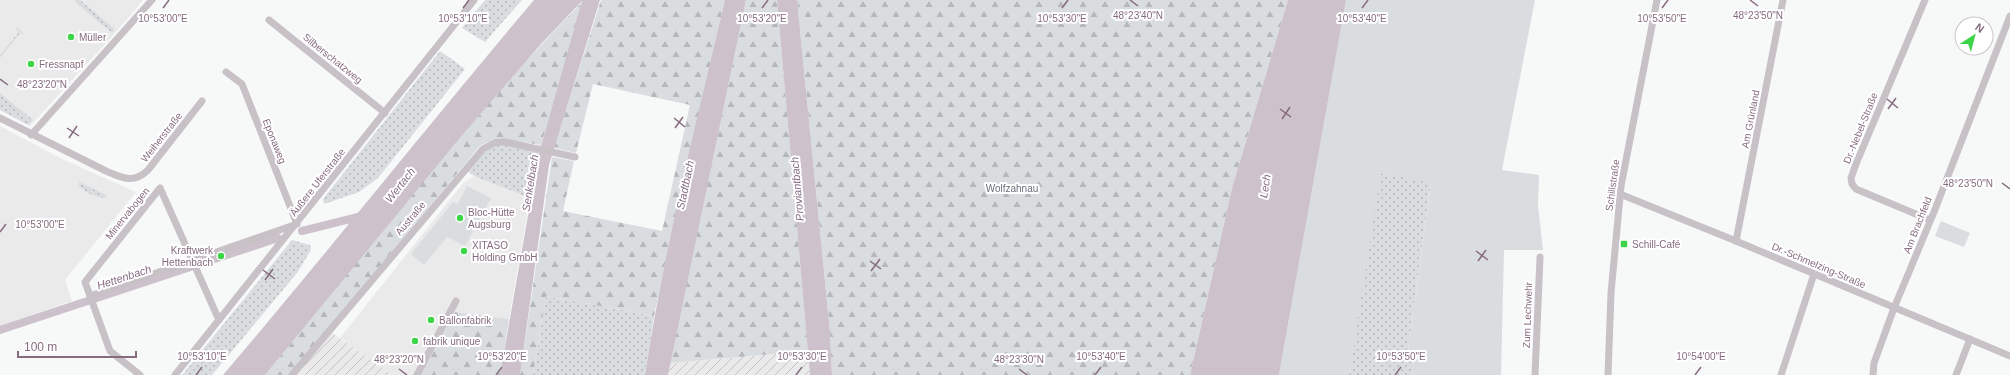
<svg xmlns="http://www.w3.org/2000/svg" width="2010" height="375" font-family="Arial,sans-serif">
<defs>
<pattern id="industrial-furrows" width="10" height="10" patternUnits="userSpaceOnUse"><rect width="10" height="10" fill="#ebeaeb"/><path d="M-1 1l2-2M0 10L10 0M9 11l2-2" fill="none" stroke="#c4c2c4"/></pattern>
<pattern id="grass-dots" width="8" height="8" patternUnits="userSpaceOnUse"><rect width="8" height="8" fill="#d9dde0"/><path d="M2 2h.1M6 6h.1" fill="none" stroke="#b6b7bb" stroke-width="1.8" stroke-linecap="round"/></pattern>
<pattern id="forest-firs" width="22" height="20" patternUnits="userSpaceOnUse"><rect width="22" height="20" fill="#d9dde0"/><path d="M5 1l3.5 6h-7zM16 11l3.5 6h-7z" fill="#b6b7bb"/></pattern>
</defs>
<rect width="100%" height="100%" fill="#f7f9f9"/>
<g fill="#ebeaeb">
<polygon points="0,0 143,0 117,31 30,126 0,110"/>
<polygon points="0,126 62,159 136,192 65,280 72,301 0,326"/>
<polygon points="474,176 530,198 509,319 455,312 421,375 393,375 340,338 463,183"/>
</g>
<g fill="url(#industrial-furrows)">
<polygon points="331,332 393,375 296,375"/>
<polygon points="808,351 810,375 668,375 670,363"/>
</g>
<g fill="url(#grass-dots)">
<polygon points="76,0 80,0 115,29 112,33 75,2"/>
<polygon points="485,0 522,0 485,42 462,28"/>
<polygon points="17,27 25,35 20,33 0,58 0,55 19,32 15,28"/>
<polygon points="440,51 465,69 378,178 359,192 324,204 323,199"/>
<polygon points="0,93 33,120 28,125 0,110"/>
<polygon points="496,142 539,149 530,198 474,176 464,169"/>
<polygon points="1380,173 1431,182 1407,358 1414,359 1412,375 1349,375"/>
<path d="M79,182L106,195L107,197C98,200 85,192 79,186Z"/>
<polygon points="292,240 310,245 311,250 297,273 212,375 182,375"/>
<polygon points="546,296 654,316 645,375 533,375"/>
</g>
<g fill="url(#forest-firs)">
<polygon points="601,0 725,0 673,225 654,316 546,296 533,375 520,375 552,157 574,161 563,211 662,231 690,105 593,84 576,153 554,148"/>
<polygon points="746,0 777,0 808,351 670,363"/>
<polygon points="797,0 1288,0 1232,188 1190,375 832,375 830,332"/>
<path d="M583,1L541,145L496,138L480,146L289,375H265C369,249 468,118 583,1Z"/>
<polygon points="455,312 509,319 500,375 421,375"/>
</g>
<g fill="#d9dde0">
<polygon points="1346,0 1535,0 1502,170 1539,175 1538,205 1543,250 1504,250 1501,375 1412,375 1414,359 1407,358 1431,183 1381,173 1349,375 1279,375"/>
<polygon points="467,186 491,198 465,246 447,237 424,265 411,254 453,202 458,204"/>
<polygon points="1941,221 1970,233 1964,247 1935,236"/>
</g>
<g fill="#cdc1cc">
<path d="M534,0H600L549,165L520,375H500L539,153L582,1L541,44L458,140L265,375H223C328,252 429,124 534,0Z"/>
<path d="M725,0H746L668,375H645C664,249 696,124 725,0Z"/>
<polygon points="777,0 797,0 830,332 832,375 810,375"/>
<polygon points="1288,0 1346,0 1279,375 1190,375 1232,188"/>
</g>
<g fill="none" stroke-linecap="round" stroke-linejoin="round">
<g stroke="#cdc1cc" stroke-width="8">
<polyline points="302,231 362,216"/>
<polyline points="0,330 278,238"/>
</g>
<g stroke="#c8c1c6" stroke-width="7">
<polyline points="1925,0 1856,164 1851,178 1852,184 1856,189 1930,220"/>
<polyline points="269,20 385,113"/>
<path d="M0,118L106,171C122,178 134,184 148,170L202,101"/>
<polyline points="31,135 152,0"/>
<polyline points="1620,194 1736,241 2010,356"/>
<polyline points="1736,241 1783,0"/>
<polyline points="90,296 297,224 242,84 226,72"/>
<polyline points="140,375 110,351 85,282 160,188 219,320"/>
<polyline points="175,375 474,0"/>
<polyline points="292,375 483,149 496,142 505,142 575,157"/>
<polyline points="417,375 456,301"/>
<polyline points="1535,375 1540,257"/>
<polyline points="1608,375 1611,293 1621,186 1657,0"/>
<polyline points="1781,375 1814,274"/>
<polyline points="1873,375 1874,363 1894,308 1934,212 2010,16"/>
<polyline points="1956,375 1970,339"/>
</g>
</g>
<path fill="none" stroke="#866b7e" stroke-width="1.5" d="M1130,0L1138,6M1750,0L1758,6M163,8L169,0M463,8L469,0M762,8L768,0M1062,8L1068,0M1362,8L1368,0M1662,8L1668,0M0,79L8,85M1887,99L1898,108M1280,109L1291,117M1888,109L1896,98M674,118L685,127M1282,119L1290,107M67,128L79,136M675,128L683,117M69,138L77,126M2002,183L2010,189M0,232L6,224M1476,251L1488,260M870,261L881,269M1478,261L1486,250M263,270L275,279M871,271L880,259M265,280L273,269M399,369L407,375M1019,369L1027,375M196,375L202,367M496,375L502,367M796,375L802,367M1095,375L1101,367M1395,375L1401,367M1695,375L1701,367"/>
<g fill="#3cd547" stroke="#fff" stroke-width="1.5">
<circle cx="71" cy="37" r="4"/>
<circle cx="31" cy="64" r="4"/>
<circle cx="460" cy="218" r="4"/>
<rect x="1620" y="240" width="8" height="8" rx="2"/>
<circle cx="464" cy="251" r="4"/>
<circle cx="221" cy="256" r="4"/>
<circle cx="431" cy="320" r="4"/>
<circle cx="415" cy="341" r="4"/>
</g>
<g text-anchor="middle" stroke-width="4" stroke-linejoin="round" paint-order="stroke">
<g font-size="10" fill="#866b7e" stroke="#fff" text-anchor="start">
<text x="79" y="41">Müller</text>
<text x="39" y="68">Fressnapf</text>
<text x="468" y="216">Bloc-Hütte<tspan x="468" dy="12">Augsburg</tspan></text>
<text x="1632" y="248">Schill-Café</text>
<text x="472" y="249">XITASO<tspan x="472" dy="12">Holding GmbH</tspan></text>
<text x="213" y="254" text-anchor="end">Kraftwerk<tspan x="213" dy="12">Hettenbach</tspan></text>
<text x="439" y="324">Ballonfabrik</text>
<text x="423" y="345">fabrik unique</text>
</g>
<g font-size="10" fill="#866b7e" stroke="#fff">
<text transform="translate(333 58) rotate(39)" y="4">Silberschatzweg</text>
<text transform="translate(1750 119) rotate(-79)" y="4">Am Grünland</text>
<text transform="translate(1860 128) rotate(-68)" y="4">Dr.-Nebel-Straße</text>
<text transform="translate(161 137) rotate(-52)" y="4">Weiherstraße</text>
<text transform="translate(275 141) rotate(68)" y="4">Eponaweg</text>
<text transform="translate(317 182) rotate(-52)" y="4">Äußere Uferstraße</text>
<text transform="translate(1612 185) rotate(-82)" y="4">Schillstraße</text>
<text transform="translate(127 213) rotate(-51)" y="4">Minervabogen</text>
<text transform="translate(410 218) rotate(-50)" y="4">Austraße</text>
<text transform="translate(1917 225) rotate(-68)" y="4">Am Brachfeld</text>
<text transform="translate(1819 265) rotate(23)" y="4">Dr.-Schmelzing-Straße</text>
<text transform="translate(1527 315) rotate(-88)" y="4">Zum Lechwehr</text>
</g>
<g font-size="10" fill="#69717d" stroke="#fff">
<text x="1012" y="192">Wolfzahnau</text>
</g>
<g font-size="11" font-style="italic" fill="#876c85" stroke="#fff">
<text transform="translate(530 183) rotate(-81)" y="4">Senkelbach</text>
<text transform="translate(400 185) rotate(-52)" y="4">Wertach</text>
<text transform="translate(685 185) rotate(-78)" y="4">Stadtbach</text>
<text transform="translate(1265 186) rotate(-81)" y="4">Lech</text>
<text transform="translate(797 189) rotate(-95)" y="4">Proviantbach</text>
<text transform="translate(124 277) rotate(-18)" y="4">Hettenbach</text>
</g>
</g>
<g font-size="10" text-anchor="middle" fill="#866b7e" stroke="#fff" stroke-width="4" stroke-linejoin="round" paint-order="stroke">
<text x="1138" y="19">48°23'40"N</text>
<text x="1758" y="19">48°23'50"N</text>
<text x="163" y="22">10°53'00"E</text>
<text x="463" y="22">10°53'10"E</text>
<text x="762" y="22">10°53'20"E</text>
<text x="1062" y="22">10°53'30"E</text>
<text x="1362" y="22">10°53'40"E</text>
<text x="1662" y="22">10°53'50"E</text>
<text x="42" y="88">48°23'20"N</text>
<text x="1968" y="187">48°23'50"N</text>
<text x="40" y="228">10°53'00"E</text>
<text x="202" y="360">10°53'10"E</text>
<text x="502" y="360">10°53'20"E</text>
<text x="802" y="360">10°53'30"E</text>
<text x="1101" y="360">10°53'40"E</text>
<text x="1401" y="360">10°53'50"E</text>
<text x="1701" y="360">10°54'00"E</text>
<text x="399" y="363">48°23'20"N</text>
<text x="1019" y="363">48°23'30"N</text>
</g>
<g transform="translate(1974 36) rotate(36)"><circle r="19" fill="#ffffff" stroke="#cfc4cb"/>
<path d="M0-3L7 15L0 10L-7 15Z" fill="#3cd547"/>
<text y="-6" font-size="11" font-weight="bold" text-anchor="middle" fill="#866b7e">N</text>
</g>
<path d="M18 351v6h118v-6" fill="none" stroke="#866b7e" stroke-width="2"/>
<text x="24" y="351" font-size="12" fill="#866b7e" stroke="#ffffff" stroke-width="3" paint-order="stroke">100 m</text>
</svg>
